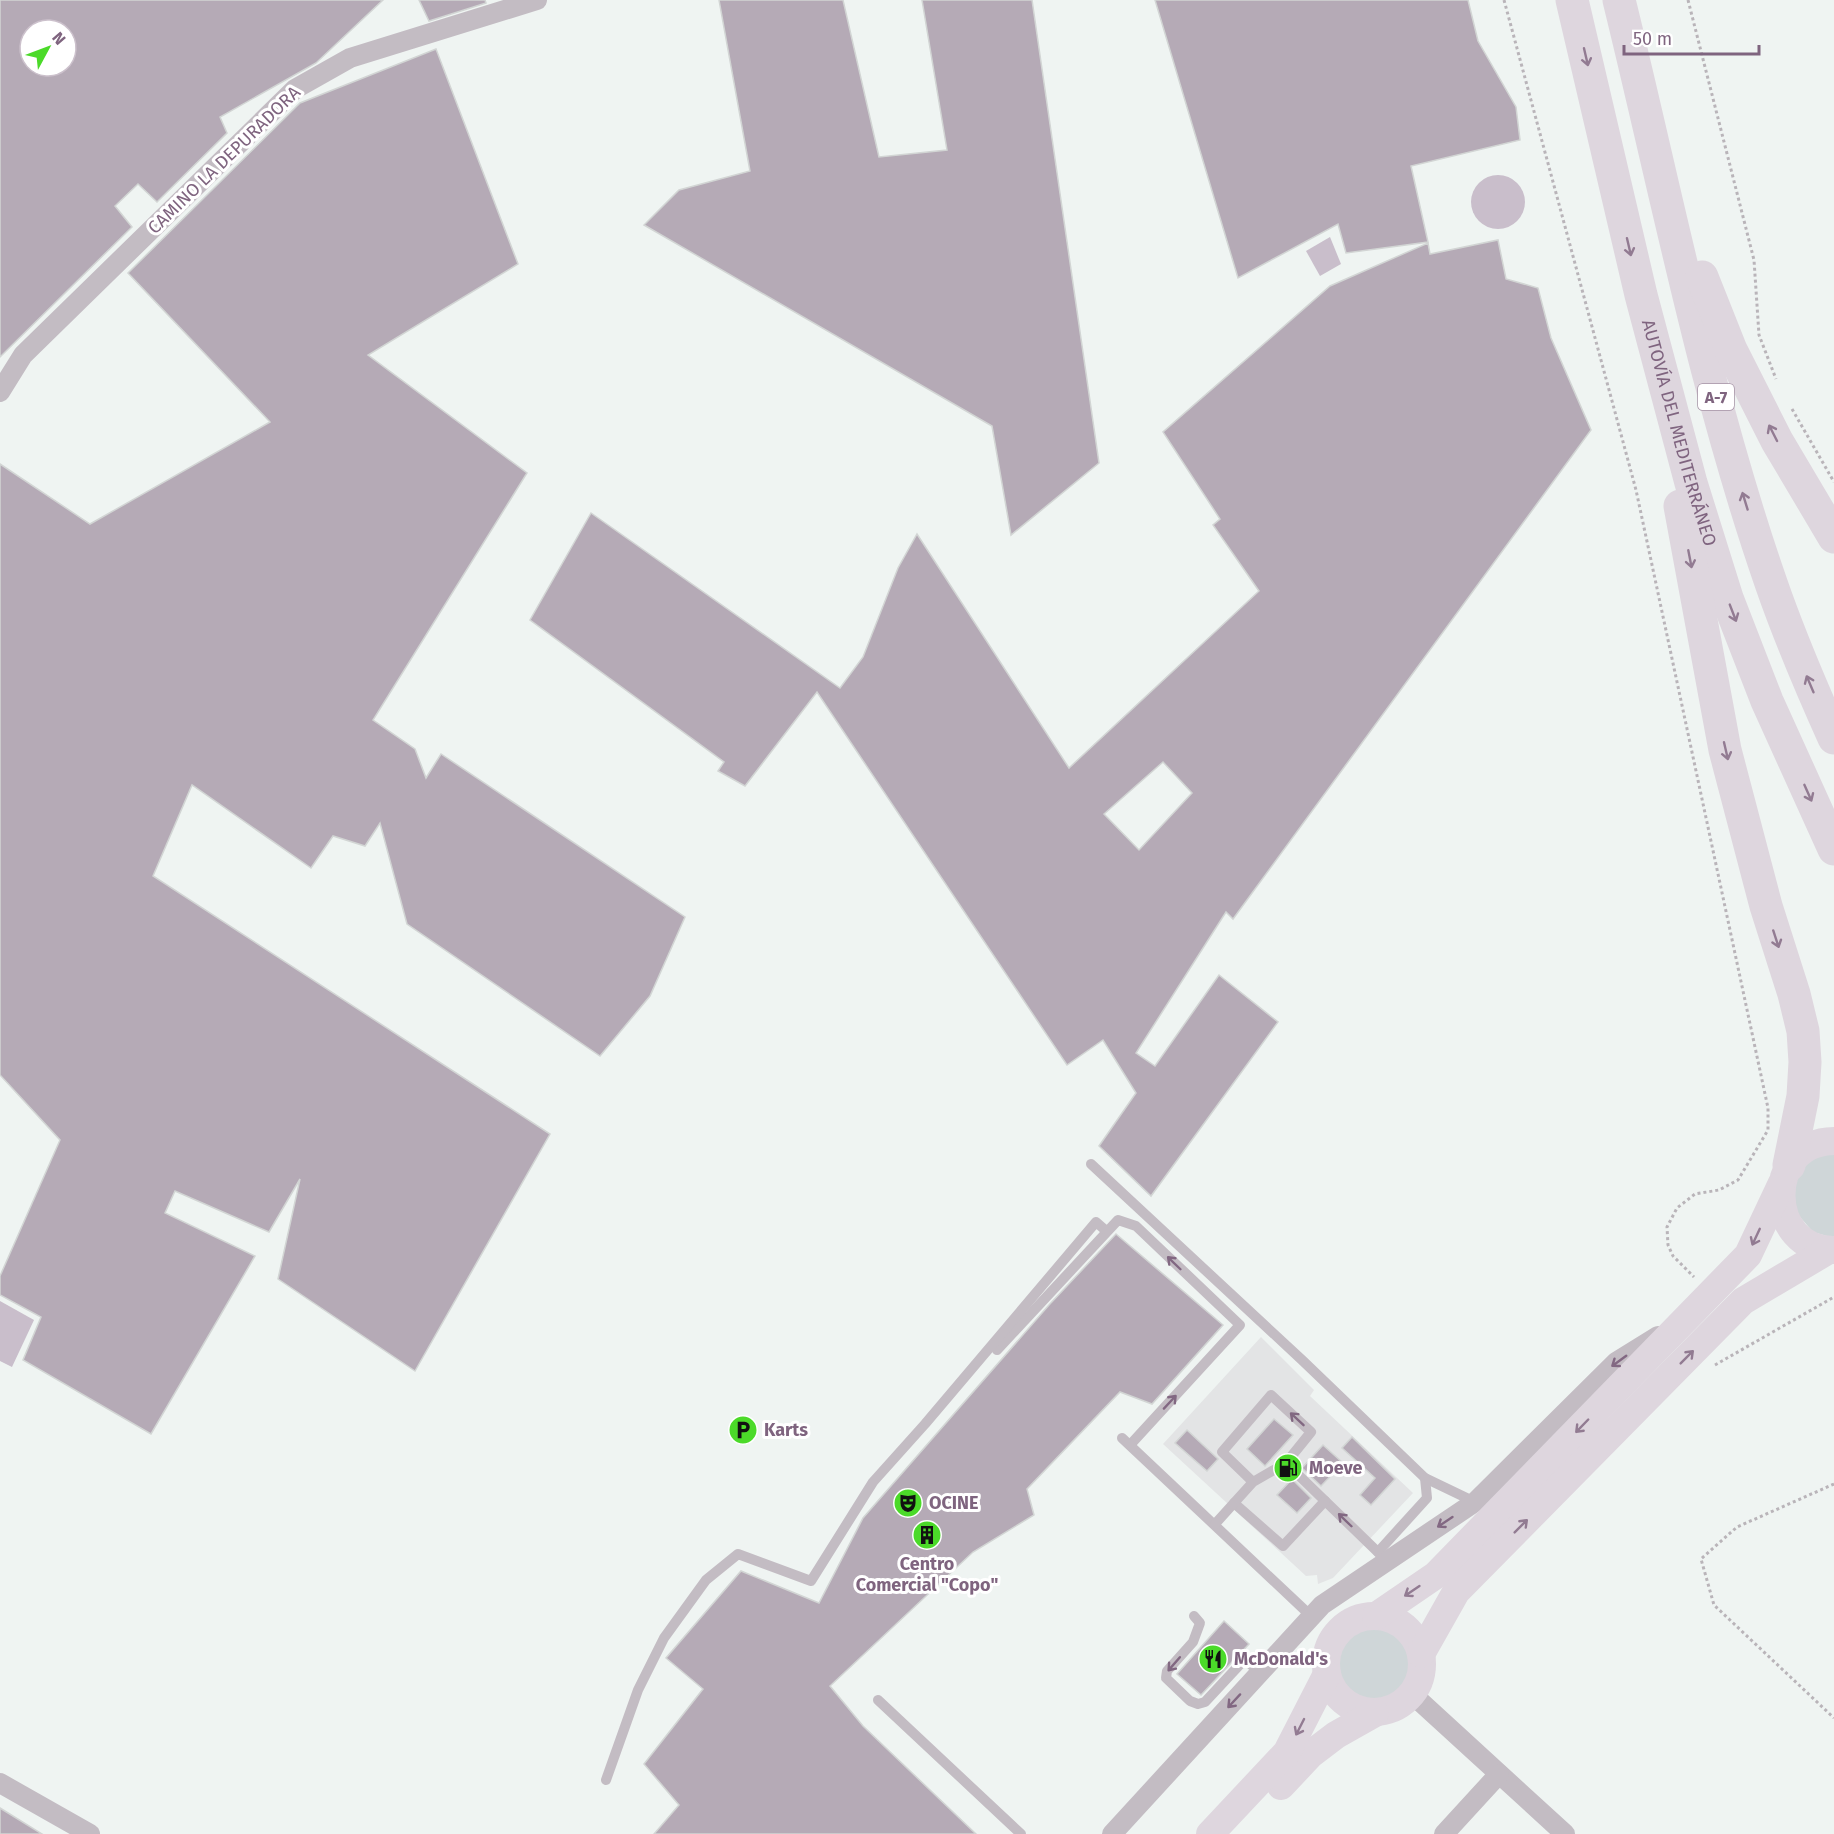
<svg xmlns="http://www.w3.org/2000/svg" width="1834" height="1834" font-family="'Fira Sans',sans-serif">
<rect width="100%" height="100%" fill="#eff4f2"/>
<polygon fill="#e3e4e5" points="1261,1337 1314,1390 1310,1396 1413,1493 1333,1578 1318,1584 1317,1575 1306,1576 1163,1444"/>
<g fill="#cfd6d8">
<polygon points="1834,1149 1834,1238 1813,1232 1794,1210 1793,1179 1801,1165"/>
<circle cx="1374" cy="1664" r="40"/>
</g>
<g fill="#c9becb">
<circle cx="1498" cy="202" r="27"/>
<polygon points="1330,237 1341,264 1320,276 1306,251"/>
<polygon points="0,1301 34,1320 12,1367 0,1361"/>
</g>
<g fill="#b5aab6" stroke="#d2d5d4" stroke-width="1.5" fill-rule="evenodd">
<path d="M0,0H383L316,63L220,117L227,133L157,202L138,184L115,206L132,227L0,357ZM30,30H66V66H30Z"/>
<polygon points="419,0 485,0 486,3 429,21"/>
<polygon points="719,0 843,0 879,157 947,150 922,0 1032,0 1099,463 1011,535 992,426 644,225 679,190 750,171"/>
<polygon points="1155,0 1468,0 1478,41 1516,107 1520,140 1411,166 1428,242 1346,253 1338,224 1238,278"/>
<polygon points="436,49 518,264 368,355 527,473 373,720 415,749 426,778 441,754 685,917 650,996 600,1056 407,924 380,823 365,846 333,836 311,868 192,785 153,876 550,1134 415,1371 278,1279 300,1179 269,1232 175,1191 165,1213 255,1256 151,1434 23,1360 41,1317 0,1295 0,1276 60,1140 0,1075 0,464 90,524 270,422 128,273 300,103"/>
<path d="M1498,240L1506,279L1538,288L1551,338L1591,430L1233,919L1226,912L1136,1053L1155,1066L1219,975L1278,1022L1151,1196L1099,1146L1136,1093L1103,1040L1067,1065L817,692L745,786L718,771L724,762L530,620L591,513L840,688L863,657L898,568L917,534L1069,768L1259,591L1213,525L1220,519L1163,432L1330,286L1428,243L1430,254ZM1163,762L1192,793L1139,850L1104,814Z"/>
<polygon points="1116,1234 1223,1325 1152,1404 1120,1392 1027,1489 1034,1515 973,1552 830,1686 863,1726 976,1834 654,1834 679,1805 644,1764 703,1689 666,1658 741,1571 819,1603 863,1518 1049,1305"/>
<polygon points="1274,1419 1293,1435 1265,1466 1247,1449"/>
<polygon points="1187,1430 1218,1459 1207,1471 1175,1443"/>
<polygon points="1352,1437 1395,1479 1371,1505 1360,1495 1375,1478 1342,1448"/>
<polygon points="1323,1445 1343,1463 1321,1486 1302,1468"/>
<polygon points="1292,1479 1311,1498 1297,1513 1277,1495"/>
<polygon points="1224,1621 1249,1644 1201,1695 1177,1674"/>
<polygon points="0,1808 42,1834 0,1834"/>
</g>
<g fill="none" stroke-linecap="round" stroke-linejoin="round">
<g stroke="#b9b4b9" stroke-width="3" stroke-dasharray="3 3" stroke-linecap="butt">
<polyline points="1504,0 1636,490 1768,1108 1768,1130 1738,1180 1719,1190 1695,1194 1677,1208 1667,1227 1668,1245 1673,1256 1694,1277"/>
<polyline points="1688,0 1754,260 1759,335 1776,379"/>
<polyline points="1792,409 1834,482"/>
<polyline points="1715,1365 1834,1297"/>
<polyline points="1834,1484 1737,1527 1701,1559 1714,1605 1834,1718"/>
</g>
<g stroke="#c3bcc3" stroke-width="10">
<polyline points="1091,1164 1302,1360 1425,1478 1475,1502"/>
<polyline points="997,1350 1118,1220 1136,1226 1240,1325 1130,1445"/>
<polyline points="1122,1438 1311,1616"/>
<polyline points="1286,1463 1387,1561"/>
<polyline points="1234,1503 1283,1546 1325,1501"/>
<polyline points="1215,1524 1253,1482 1286,1463 1311,1432 1271,1395 1222,1452 1253,1482"/>
<polyline points="1378,1552 1427,1498 1425,1478"/>
<polyline points="1194,1616 1200,1623 1193,1642 1167,1671 1166,1678 1190,1701 1198,1704 1205,1702 1245,1659 1260,1673"/>
<polyline points="878,1700 1021,1834"/>
<polyline points="606,1780 638,1690 664,1638 706,1580 738,1554 811,1581 873,1482 925,1424 1096,1222 1104,1229"/>
</g>
<g stroke="#c3bcc3" stroke-width="20">
<polyline points="0,392 23,355 295,89 350,58 537,0"/>
<polyline points="1412,1694 1565,1834"/>
<polyline points="0,1783 90,1834"/>
<polyline points="1112,1834 1322,1605 1475,1502 1616,1362 1658,1336"/>
<polyline points="1444,1834 1499,1774"/>
</g>
<g stroke="#ded6de" stroke-width="28">
<path d="M1834,1141C1762,1142 1766,1251 1834,1250"/>
<circle cx="1374" cy="1664" r="48"/>
<polyline points="1376,1616 1436,1575 1748,1255 1781,1185"/>
<polyline points="1421,1654 1456,1592 1743,1301 1829,1250"/>
<polyline points="1281,1786 1311,1754 1336,1735 1375,1713"/>
<polyline points="1210,1834 1287,1752 1327,1674"/>
</g>
<g stroke="#ded6de" stroke-width="33">
<path id="s1" d="M1572,0L1641,295L1691,483L1727,598L1767,701L1834,849"/>
<path d="M1619,0C1667,195 1705,393 1771,583C1789,635 1811,687 1834,738"/>
<polyline points="1702,277 1731,350 1777,441 1834,537"/>
<polyline points="1680,506 1725,750 1766,906 1794,994 1803,1031 1805,1062 1803,1096 1789,1165"/>
</g>
</g>
<defs><path id="oneway-shaft" d="M-6 0H5M1.5-3L5.5 0L1.5 3" fill="none" stroke-width="1.6" stroke-linecap="round" stroke-linejoin="round" transform="scale(1.5)"/></defs>
<g stroke="#927b92">
<use href="#oneway-shaft" transform="translate(1586 57) rotate(77)"/>
<use href="#oneway-shaft" transform="translate(1629 247) rotate(77)"/>
<use href="#oneway-shaft" transform="translate(1773 433) rotate(-117)"/>
<use href="#oneway-shaft" transform="translate(1745 501) rotate(-107)"/>
<use href="#oneway-shaft" transform="translate(1690 559) rotate(79)"/>
<use href="#oneway-shaft" transform="translate(1733 613) rotate(69)"/>
<use href="#oneway-shaft" transform="translate(1810 684) rotate(-113)"/>
<use href="#oneway-shaft" transform="translate(1726 751) rotate(77)"/>
<use href="#oneway-shaft" transform="translate(1808 793) rotate(66)"/>
<use href="#oneway-shaft" transform="translate(1776 939) rotate(72)"/>
<use href="#oneway-shaft" transform="translate(1756 1237) rotate(115)"/>
<use href="#oneway-shaft" transform="translate(1687 1357) rotate(-45)"/>
<use href="#oneway-shaft" transform="translate(1582 1426) rotate(134)"/>
<use href="#oneway-shaft" transform="translate(1521 1526) rotate(-45)"/>
<use href="#oneway-shaft" transform="translate(1412 1591) rotate(146)"/>
<use href="#oneway-shaft" transform="translate(1300 1727) rotate(117)"/>
</g>
<g stroke="#826882">
<use href="#oneway-shaft" transform="translate(1174 1263) rotate(-136)"/>
<use href="#oneway-shaft" transform="translate(1619 1361) rotate(144)"/>
<use href="#oneway-shaft" transform="translate(1170 1402) rotate(-47)"/>
<use href="#oneway-shaft" transform="translate(1297 1419) rotate(-137)"/>
<use href="#oneway-shaft" transform="translate(1345 1520) rotate(-136)"/>
<use href="#oneway-shaft" transform="translate(1445 1522) rotate(146)"/>
<use href="#oneway-shaft" transform="translate(1174 1664) rotate(131)"/>
<use href="#oneway-shaft" transform="translate(1234 1701) rotate(133)"/>
</g>
<defs>
<g id="parking-disc" transform="scale(1.5)"><circle r="9.5" fill="#4bda29" stroke="#fff"/><path d="M-3.5-5.5H1a3.5 3.5 0 0 1 0 7H-1V5.5H-3.5ZM-1-3.4V-.6H.8a1.4 1.4 0 0 0 0-2.8Z" fill="#111"/></g>
<g id="fuel-disc" transform="scale(1.5)"><circle r="9.5" fill="#4bda29" stroke="#fff"/><path d="M-5.5-6h7V0h2V4h1.3V-2.5L3-4.5l.8-.8L6-3V5H2.5V1h-1V6h-7ZM-4.2-4.7v3.2H.2V-4.7Z" fill="#111"/></g>
<g id="theatre-disc" transform="scale(1.5)"><circle r="9.5" fill="#4bda29" stroke="#fff"/><path d="M-5-5.5Q0-4 5-5.5V0Q5 5 0 6Q-5 5-5 0ZM-3.3-2.5H-1v1.5H-3.3ZM1-2.5H3.3v1.5H1ZM-2.8 1Q0 5.5 2.8 1Z" fill="#111"/></g>
<g id="building-disc" transform="scale(1.5)"><circle r="9.5" fill="#4bda29" stroke="#fff"/><path d="M-4-6H4V6H1V3H-1V6H-4ZM-2.5-4.3h1.7v1.8h-1.7ZM.8-4.3h1.7v1.8H.8ZM-2.5-1h1.7V.8h-1.7ZM.8-1h1.7V.8H.8Z" fill="#111"/></g>
<g id="restaurant-disc" transform="scale(1.5)"><circle r="9.5" fill="#4bda29" stroke="#fff"/><path d="M-5-6h1v4h1v-4h1v4h1v-4h1v5L-1.5 .5V6h-2V.5L-5-1ZM5-6V6H3V1.5H1.5Q1.5-4 5-6Z" fill="#111"/></g>
</defs>
<g fill-rule="evenodd">
<use href="#parking-disc" x="743" y="1430"/>
<use href="#fuel-disc" x="1288" y="1468"/>
<use href="#theatre-disc" x="908" y="1503"/>
<use href="#building-disc" x="927" y="1535"/>
<use href="#restaurant-disc" x="1213" y="1659"/>
</g>
<g text-anchor="middle" stroke-width="6" stroke-linejoin="round" paint-order="stroke">
<rect fill="#fff" stroke="#a592a5" stroke-width="1.5" x="1698" y="384" width="36" height="26" rx="4.5"/>
<g font-size="16" font-weight="bold" fill="#7f647f">
<text x="1716" y="403">A-7</text>
</g>
<g font-size="18" fill="#7f647f" stroke="#fff">
<text transform="translate(224 160) rotate(-44)" y="6">CAMINO LA DEPURADORA</text>
<text dy="6" stroke="none"><textPath href="#s1" startOffset="446">AUTOVÍA DEL MEDITERRÁNEO</textPath></text>
</g>
<g font-size="18" font-weight="bold" fill="#7f647f" stroke="#fff" text-anchor="start">
<text x="764" y="1436">Karts</text>
<text x="1309" y="1474">Moeve</text>
<text x="929" y="1509">OCINE</text>
<text x="927" y="1570" text-anchor="middle">Centro<tspan x="927" dy="21">Comercial "Copo"</tspan></text>
<text x="1234" y="1665">McDonald's</text>
</g>
</g>
<g transform="translate(48 48) rotate(49)"><circle r="28" fill="#ffffff" stroke="#ccc1cc" stroke-width="1.5"/>
<path d="M0-4.5L10 22L0 15L-10 22Z" fill="#4bda29"/>
<text y="-9" font-size="16" font-weight="bold" text-anchor="middle" fill="#7f647f">N</text>
</g>
<path d="M1624 45v9h135v-9" fill="none" stroke="#7f647f" stroke-width="3"/>
<text x="1633" y="45" font-size="18" fill="#7f647f" stroke="#ffffff" stroke-width="4.5" paint-order="stroke">50 m</text>
</svg>
